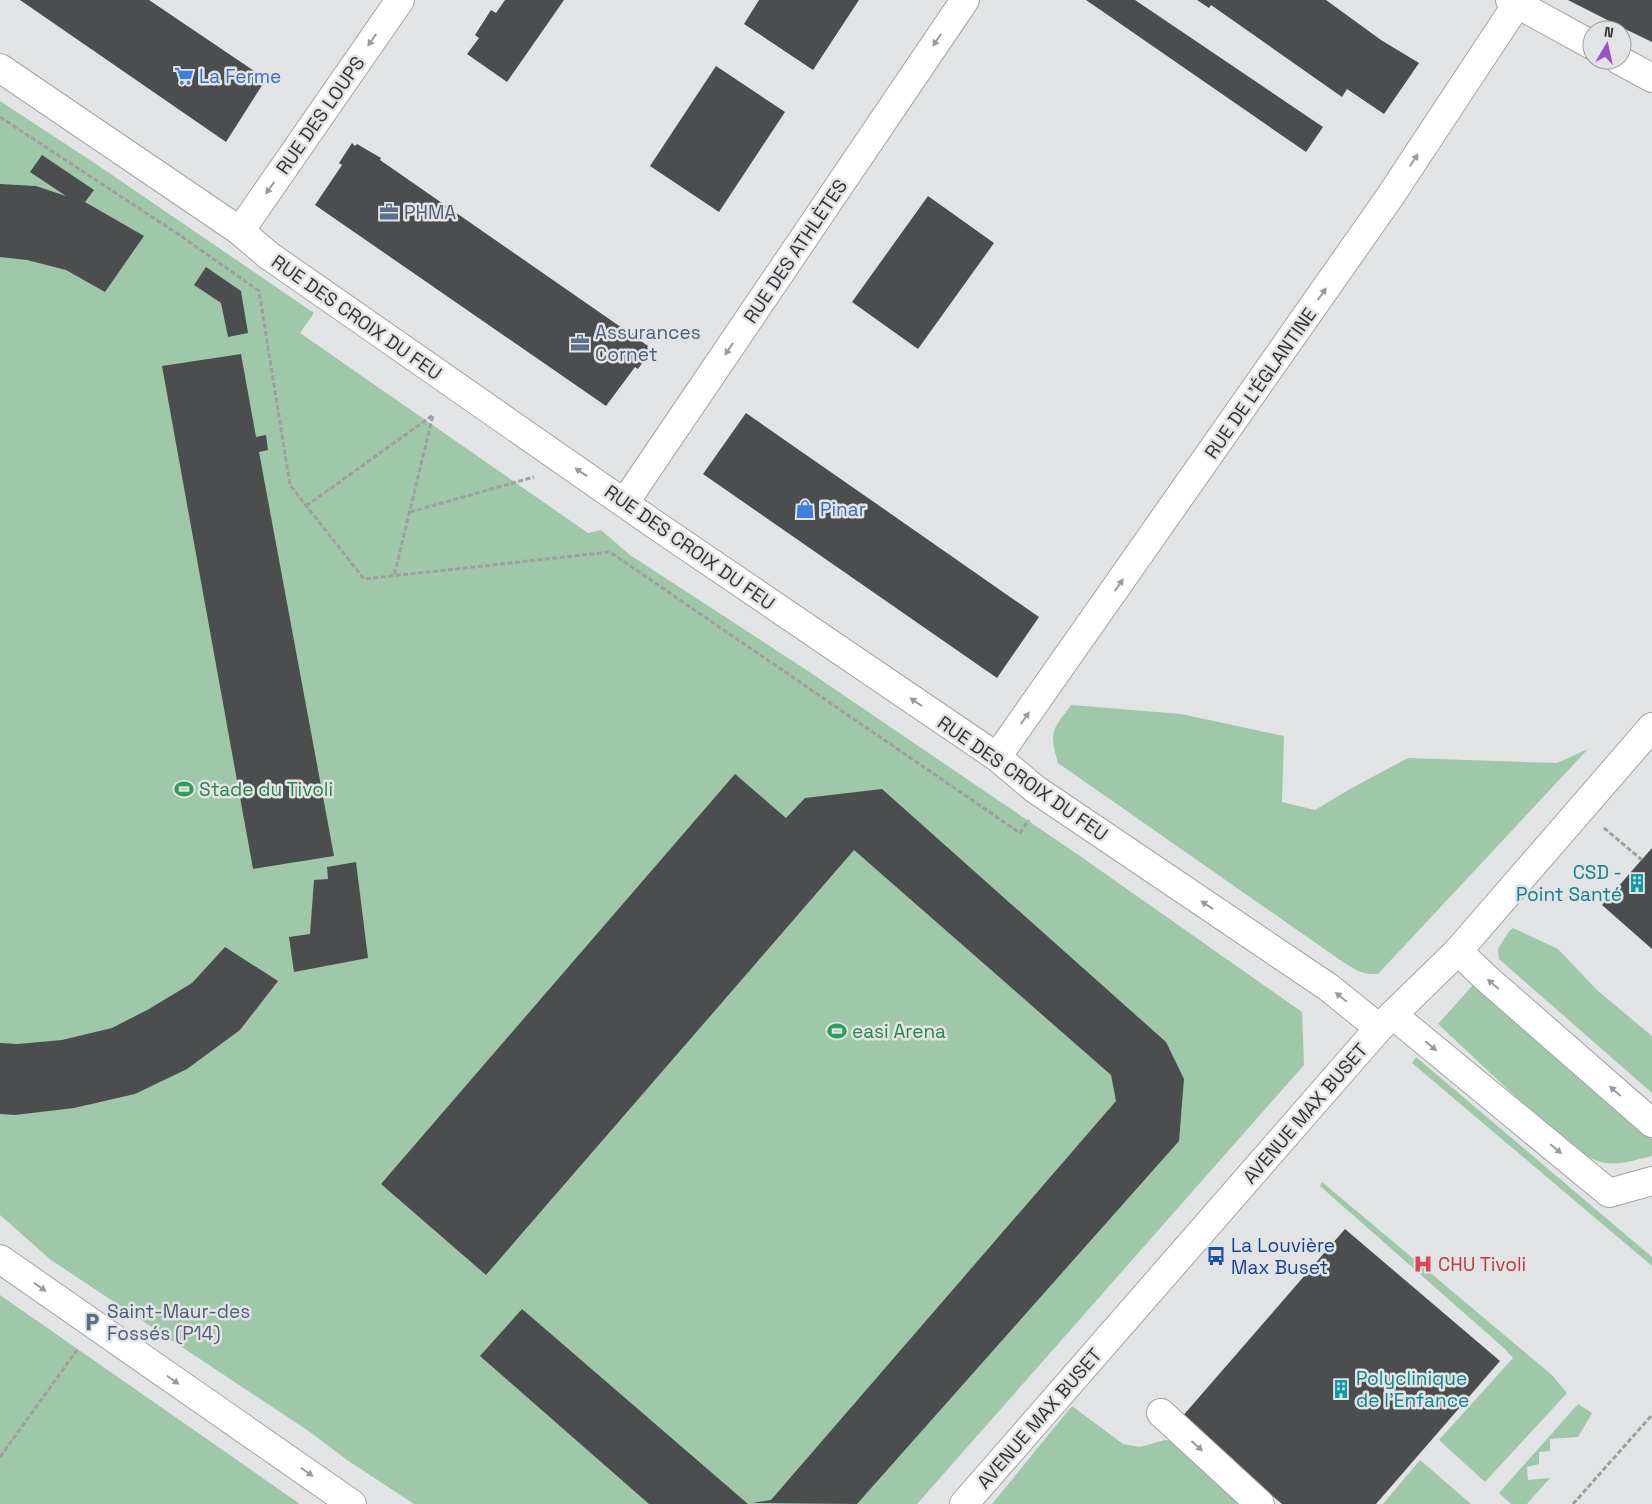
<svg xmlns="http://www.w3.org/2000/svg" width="1652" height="1504" font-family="'Space Grotesk',sans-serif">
<rect width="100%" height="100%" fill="#e2e3e4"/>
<g fill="#9fc8a9">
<polygon points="0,101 96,164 314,313 300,333 588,533 601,530 630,555 808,671 1080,856 1302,1012 1304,1065 917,1504 414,1504 347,1460 310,1432 51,1260 0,1215"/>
<path d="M1071,705L1181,714L1284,736L1282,802L1315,810L1350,789L1408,758L1557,763L1588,749L1378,974C1362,975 1356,970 1343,962L1058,763C1049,731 1052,731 1071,705Z"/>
<polygon points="1513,928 1558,949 1598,991 1652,1036 1652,1093 1499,959 1498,949 1509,931"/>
<path d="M1474,984L1652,1139V1156C1627,1162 1607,1170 1584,1154L1516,1097L1438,1024Z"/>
<polygon points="1416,1057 1652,1257 1652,1266 1412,1063"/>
<polygon points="1322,1182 1552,1375 1567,1393 1485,1482 1439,1440 1513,1358 1505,1349 1320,1186"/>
<polygon points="0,1295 300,1504 0,1504"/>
<polygon points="1578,1404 1592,1413 1578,1437 1550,1439 1550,1451 1539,1452 1539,1464 1527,1467 1528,1480 1550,1478 1527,1504 1511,1504 1499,1493"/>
<polygon points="1072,1406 1123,1444 1140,1447 1165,1440 1173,1441 1245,1504 992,1504"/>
<polygon points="1420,1460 1471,1504 1383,1504"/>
</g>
<g fill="#4c4d4e">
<polygon points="20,0 149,0 266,79 226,142"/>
<polygon points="505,0 564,0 507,82 467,54 479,38 475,35 491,10 496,13"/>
<polygon points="759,0 859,0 813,70 744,24"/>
<polygon points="1086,0 1135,0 1323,127 1306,152"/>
<polygon points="1197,0 1326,0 1381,40 1419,63 1384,114 1347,89 1342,97 1211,5 1209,8"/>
<polygon points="1568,0 1652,0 1652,42 1623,28"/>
<polygon points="716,66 785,112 719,212 650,166"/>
<polygon points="352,143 355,146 357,144 381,158 380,160 625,330 626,329 639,337 638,339 648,346 647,348 651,350 638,369 635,367 606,406 315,205 342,165 339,163"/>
<polygon points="42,155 94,190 85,202 144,236 105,292 66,270 27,260 0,257 0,184 36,186 66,196 30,172"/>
<polygon points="928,196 994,243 918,349 852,302"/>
<polygon points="206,267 241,291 248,333 228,337 221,303 194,285"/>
<polygon points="241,354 256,437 266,435 268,450 259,452 334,856 253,869 162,366"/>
<polygon points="746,413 1039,617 997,678 703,474"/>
<polygon points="735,774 786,818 805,798 882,789 1166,1042 1184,1079 1179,1141 857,1504 752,1503 771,1500 1116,1101 1111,1075 854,850 486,1275 381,1184"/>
<polygon points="1652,848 1652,949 1602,905"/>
<polygon points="356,862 368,958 294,972 289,937 310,934 314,880 328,879 327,867"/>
<polygon points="225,947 278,981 240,1030 187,1069 135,1094 74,1108 15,1115 0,1114 0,1043 18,1044 62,1040 112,1028 149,1009 192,983"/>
<polygon points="1345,1229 1500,1361 1376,1504 1282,1504 1181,1418"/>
<polygon points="522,1309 748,1504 649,1504 480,1356"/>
</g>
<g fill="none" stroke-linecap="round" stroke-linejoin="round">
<g stroke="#a2a3a3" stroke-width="30">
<g id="minor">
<polyline points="1510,0 1592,45"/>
<polyline points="1619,60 1652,78"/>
<polyline points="0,68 240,231 268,255 657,526 997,757 1035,789 1328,987 1379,1028"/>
<polyline points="240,231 400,0"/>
<polyline points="625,502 965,0"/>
<polyline points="997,757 1389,198 1517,4"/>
<polyline points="1458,951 1485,977 1652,1123"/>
<polyline points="1393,1015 1609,1193 1652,1181"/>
<polyline points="0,1259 352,1504"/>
<polyline points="1161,1413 1260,1504"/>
<polyline points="964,1504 1379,1028 1458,951 1652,727"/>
</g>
</g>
<g stroke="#9e9f9f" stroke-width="3" stroke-dasharray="5 2.5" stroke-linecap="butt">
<polyline points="0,117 181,236 259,291 290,485 364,579 610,552 1020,833 1029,820"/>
<polyline points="306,506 433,415 394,576"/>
<polyline points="410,512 534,477"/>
<polyline points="1604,828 1642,860"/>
<polyline points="0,1457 77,1350"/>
<polyline points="1573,1504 1652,1415"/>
</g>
<use href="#minor" stroke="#fff" stroke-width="28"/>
</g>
<defs><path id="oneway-solid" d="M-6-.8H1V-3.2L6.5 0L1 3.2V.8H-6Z" transform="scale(1.25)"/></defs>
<g fill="#9a9a9a">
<use href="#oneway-solid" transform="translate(372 40) rotate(125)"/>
<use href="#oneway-solid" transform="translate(937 40) rotate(124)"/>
<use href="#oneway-solid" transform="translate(1414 160) rotate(-56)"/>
<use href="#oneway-solid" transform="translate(270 188) rotate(125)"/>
<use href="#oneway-solid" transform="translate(1322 294) rotate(-55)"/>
<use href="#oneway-solid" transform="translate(729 349) rotate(124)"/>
<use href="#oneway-solid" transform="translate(581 472) rotate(-146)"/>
<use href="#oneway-solid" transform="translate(1119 585) rotate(-55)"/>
<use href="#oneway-solid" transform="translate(916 702) rotate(-146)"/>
<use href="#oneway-solid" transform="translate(1025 718) rotate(-55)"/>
<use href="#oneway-solid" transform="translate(1207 905) rotate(-146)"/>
<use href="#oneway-solid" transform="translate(1493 984) rotate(-139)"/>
<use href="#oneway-solid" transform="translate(1341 997) rotate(-141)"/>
<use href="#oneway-solid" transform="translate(1431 1046) rotate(40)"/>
<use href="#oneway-solid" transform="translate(1615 1091) rotate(-139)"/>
<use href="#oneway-solid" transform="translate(1556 1149) rotate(40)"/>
<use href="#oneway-solid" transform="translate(40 1287) rotate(35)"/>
<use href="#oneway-solid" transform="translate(173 1380) rotate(35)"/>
<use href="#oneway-solid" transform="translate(1197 1446) rotate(42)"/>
<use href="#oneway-solid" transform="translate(307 1472) rotate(35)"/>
</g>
<defs>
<g id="supermarket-bare" transform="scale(1.5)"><path d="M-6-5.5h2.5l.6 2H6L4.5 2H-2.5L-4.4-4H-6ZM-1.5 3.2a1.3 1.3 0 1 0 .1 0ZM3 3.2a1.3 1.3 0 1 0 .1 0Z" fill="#3f7fe0" stroke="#e2e3e4" stroke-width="2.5" paint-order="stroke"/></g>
<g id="office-bare" transform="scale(1.5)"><path d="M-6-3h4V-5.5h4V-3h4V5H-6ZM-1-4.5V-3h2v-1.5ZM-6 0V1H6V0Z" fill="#5c6f8a" stroke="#e2e3e4" stroke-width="2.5" paint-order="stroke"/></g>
<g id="shop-bare" transform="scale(1.5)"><path d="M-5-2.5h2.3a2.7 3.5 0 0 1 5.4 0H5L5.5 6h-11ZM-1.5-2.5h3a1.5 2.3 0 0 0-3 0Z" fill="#3f7fe0" stroke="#e2e3e4" stroke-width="2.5" paint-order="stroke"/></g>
<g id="stadium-bare" transform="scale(1.5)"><path d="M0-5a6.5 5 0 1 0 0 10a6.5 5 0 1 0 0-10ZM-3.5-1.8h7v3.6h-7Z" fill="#2e9e5b" stroke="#e2e3e4" stroke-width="2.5" paint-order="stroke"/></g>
<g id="building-bare" transform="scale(1.5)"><path d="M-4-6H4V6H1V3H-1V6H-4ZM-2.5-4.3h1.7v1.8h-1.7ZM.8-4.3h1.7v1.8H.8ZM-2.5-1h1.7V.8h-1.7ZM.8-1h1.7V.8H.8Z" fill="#0f9aa8" stroke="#e2e3e4" stroke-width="2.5" paint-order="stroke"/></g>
<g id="bus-bare" transform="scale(1.5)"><path d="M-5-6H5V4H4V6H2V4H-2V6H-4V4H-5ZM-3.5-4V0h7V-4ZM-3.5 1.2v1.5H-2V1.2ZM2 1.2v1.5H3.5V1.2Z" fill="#1a4fb4" stroke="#e2e3e4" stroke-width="2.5" paint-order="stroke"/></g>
<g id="hospital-bare" transform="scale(1.5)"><path d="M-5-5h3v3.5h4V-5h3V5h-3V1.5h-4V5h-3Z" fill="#e0444e" stroke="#e2e3e4" stroke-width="2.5" paint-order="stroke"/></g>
<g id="parking-bare" transform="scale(1.5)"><path d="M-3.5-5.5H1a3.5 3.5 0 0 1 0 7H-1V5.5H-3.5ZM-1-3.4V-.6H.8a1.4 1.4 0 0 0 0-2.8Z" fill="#5c6f8a" stroke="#e2e3e4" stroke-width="2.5" paint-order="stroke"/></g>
</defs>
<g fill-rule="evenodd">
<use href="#supermarket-bare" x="184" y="76"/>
<use href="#office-bare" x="389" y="212"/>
<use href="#office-bare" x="580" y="343"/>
<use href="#shop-bare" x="805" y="509"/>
<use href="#stadium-bare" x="184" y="789"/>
<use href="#building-bare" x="1637" y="883"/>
<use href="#stadium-bare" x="837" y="1031"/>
<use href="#bus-bare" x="1216" y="1256"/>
<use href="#hospital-bare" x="1423" y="1264"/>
<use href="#parking-bare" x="92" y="1322"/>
<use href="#building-bare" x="1341" y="1389"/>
</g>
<g text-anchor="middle" stroke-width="5" stroke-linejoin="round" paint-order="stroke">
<g font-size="19" fill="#366cbe" stroke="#e2e3e4" text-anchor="start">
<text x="199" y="83">La Ferme</text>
<text x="820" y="516">Pinar</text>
</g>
<g font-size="19" fill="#343434" stroke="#e2e3e4">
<text transform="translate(320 115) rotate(-55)" y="7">RUE DES LOUPS</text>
<text transform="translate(795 251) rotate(-56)" y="7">RUE DES ATHLÈTES</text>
<text transform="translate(357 317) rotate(35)" y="7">RUE DES CROIX DU FEU</text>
<text transform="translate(1260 383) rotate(-55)" y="7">RUE DE L'ÉGLANTINE</text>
<text transform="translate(690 547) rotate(35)" y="7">RUE DES CROIX DU FEU</text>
<text transform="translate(1023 778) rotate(35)" y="7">RUE DES CROIX DU FEU</text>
<text transform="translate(1305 1113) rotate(-49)" y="7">AVENUE MAX BUSET</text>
<text transform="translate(1039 1418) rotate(-49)" y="7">AVENUE MAX BUSET</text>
</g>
<g font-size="19" fill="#4e5e75" stroke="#e2e3e4" text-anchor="start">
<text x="404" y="219">PHMA</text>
<text x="595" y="339">Assurances<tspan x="595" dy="22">Cornet</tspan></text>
<text x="107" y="1318">Saint-Maur-des<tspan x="107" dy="22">Fossés (P14)</tspan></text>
</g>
<g font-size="19" fill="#27864d" stroke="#e2e3e4" text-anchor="start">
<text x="199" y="796">Stade du Tivoli</text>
<text x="852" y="1038">easi Arena</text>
</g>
<g font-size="19" fill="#0d838f" stroke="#e2e3e4" text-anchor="end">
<text x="1622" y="879">CSD -<tspan x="1622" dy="22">Point Santé</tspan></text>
<text x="1356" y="1385" text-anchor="start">Polyclinique<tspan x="1356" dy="22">de l'Enfance</tspan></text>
</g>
<g font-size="19" fill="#164399" stroke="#e2e3e4" text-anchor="start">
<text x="1231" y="1252">La Louvière<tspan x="1231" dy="22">Max Buset</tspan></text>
</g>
<g font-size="19" fill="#be3a42" stroke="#e2e3e4" text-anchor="start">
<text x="1438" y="1271">CHU Tivoli</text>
</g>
</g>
<g transform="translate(1607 45) rotate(9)"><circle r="24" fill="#e2e3e4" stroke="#9c9d9e"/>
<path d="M0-4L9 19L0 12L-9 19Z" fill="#9c52c5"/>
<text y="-8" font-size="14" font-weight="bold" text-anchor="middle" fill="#343434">N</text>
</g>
</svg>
